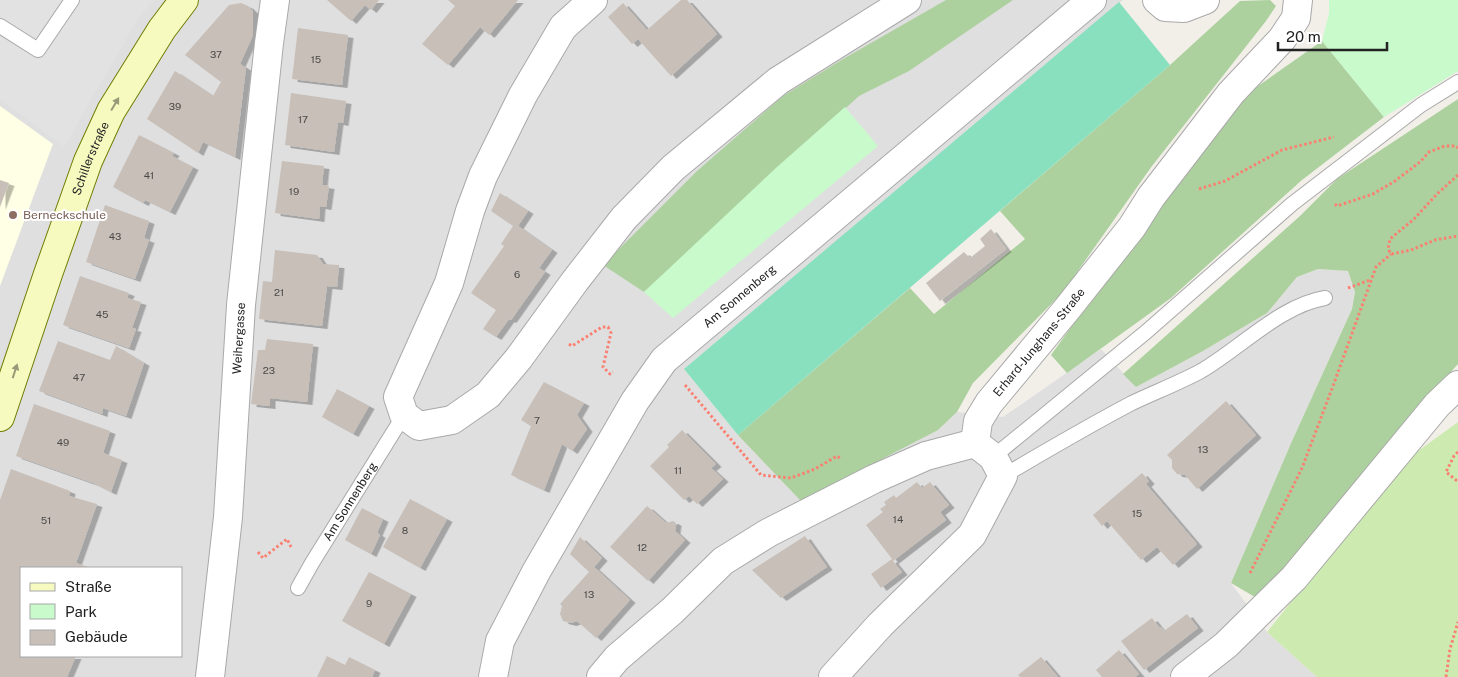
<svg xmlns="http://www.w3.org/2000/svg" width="1458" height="677" font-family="'Public Sans',sans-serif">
<defs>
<filter id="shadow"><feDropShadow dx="5.5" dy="3" stdDeviation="0" flood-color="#0004"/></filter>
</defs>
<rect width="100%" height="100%" fill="#f2efe9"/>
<path fill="#e0dfdf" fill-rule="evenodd" d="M0,0H1123L684,369L738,435L938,430L957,412L1003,417L1101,349L1136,387L1203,351L1267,313L1297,277L1318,269L1348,271L1355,292L1352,309L1292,441L1231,583L1267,632L1317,677H0ZM21,568H181V656H21Z"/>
<polygon fill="#ffffe5" points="0,106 53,144 0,286"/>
<polygon fill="#cdebb0" points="1458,422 1458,677 1317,677 1267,632 1343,537 1414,454"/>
<g fill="#add19e">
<polygon points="946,0 1013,0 909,71 859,96 644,292 603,265 697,171 783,96 843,59"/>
<polygon points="1270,0 1276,6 1266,21 1152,166 1063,292 973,383 957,412 938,430 801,501 738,435 910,288 934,314 1025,239 1000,211 1170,65 1240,1"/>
<polygon points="1322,41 1384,117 1302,180 1171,298 1067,373 1051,355 1231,105"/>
<polygon points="1458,99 1458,364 1390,440 1260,600 1231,583 1292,441 1352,309 1355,292 1348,271 1318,269 1297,277 1267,313 1203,351 1136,387 1123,374 1300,216 1337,179"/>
</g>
<g fill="#c8facc">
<polygon points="1329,0 1458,0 1458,71 1384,117 1322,41 1329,13"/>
<polygon points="845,107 878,146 673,318 644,292 777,167"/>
</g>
<polygon fill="#88e0be" points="1119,2 1170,65 738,435 684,369"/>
<polygon fill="#e2e2e2" points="0,0 153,0 136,22 64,147 0,99"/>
<g fill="#c7bfb8" filter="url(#shadow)">
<polygon points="327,0 379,0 371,10 365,5 351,21"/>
<polygon points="448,0 518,0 489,35 480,27 448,65 422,44 455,6"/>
<polygon points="681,0 687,0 717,34 671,76 638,39 632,44 608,17 623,3 647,30"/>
<polygon points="241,3 248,6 253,11 253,35 240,64 246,68 235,157 203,142 198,153 147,119 175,71 213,96 221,82 185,55 229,5"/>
<polygon points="298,28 348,35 342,85 292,79"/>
<polygon points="291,93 346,101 343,123 338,122 334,152 285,145"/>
<polygon points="139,135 174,153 172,156 193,167 170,212 145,200 143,203 113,187"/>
<polygon points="282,161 324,166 322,185 329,186 326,207 320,206 319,219 275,213"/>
<polygon points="0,180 9,183 0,207"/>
<polygon points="500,193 528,211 518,226 552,250 539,268 545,272 511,320 509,319 496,337 483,329 496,310 471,293 504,246 501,244 513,226 491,211"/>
<polygon points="105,205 149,221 144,238 149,240 135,279 86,262"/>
<polygon points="991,229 1006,249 940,301 926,283 964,252 970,258 985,246 980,239"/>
<polygon points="275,250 317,255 323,264 339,265 337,287 327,286 322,326 259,319 263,281 272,282"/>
<polygon points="80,276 129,293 127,298 141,302 132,328 136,329 129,348 63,325"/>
<polygon points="267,339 313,344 307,402 270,398 270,406 251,404 258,350 265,350"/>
<polygon points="58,341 110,360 116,346 144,363 126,416 103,408 102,414 39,391"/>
<polygon points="544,382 584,403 577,415 587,429 572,451 562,444 544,490 511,475 531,426 521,420"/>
<polygon points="337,389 369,406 353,434 322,417"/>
<polygon points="1226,401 1256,435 1197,489 1185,475 1177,474 1172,468 1172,460 1167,455"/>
<polygon points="34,404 110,431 103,453 122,460 111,492 93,483 16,456"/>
<polygon points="682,430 716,464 711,468 723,479 697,504 689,496 684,500 650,466 669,447 667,445"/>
<polygon points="11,469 70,491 69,496 97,504 76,563 91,568 21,568 21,656 76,656 67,677 0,677 0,500"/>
<polygon points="1142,473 1149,481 1146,484 1197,544 1173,565 1157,547 1141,560 1107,521 1102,526 1093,515"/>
<polygon points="917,482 922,488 930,482 949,505 940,512 946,520 893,561 902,572 881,588 871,574 892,559 866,525 883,512 880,509 886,505 884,502 894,495 896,498"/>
<polygon points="410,499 447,519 420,568 383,547"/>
<polygon points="647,506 666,523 673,521 676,523 675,531 685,540 648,581 610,547"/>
<polygon points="362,508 383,519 377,533 380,535 371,554 345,540"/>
<polygon points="805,536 827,567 781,598 752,570"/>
<polygon points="580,537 602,558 594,567 630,600 596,638 577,621 571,623 563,621 560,614 562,606 560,604 589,572 570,554"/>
<polygon points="369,572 411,594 384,644 342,621"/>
<polygon points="1187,614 1198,628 1144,670 1121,641 1152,618 1160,628 1161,627 1164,631"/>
<polygon points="1119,650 1139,674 1135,677 1102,677 1096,670"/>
<polygon points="327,656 345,665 349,657 375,670 372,677 317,677"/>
<polygon points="1041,657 1058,677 1020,677 1018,675"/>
</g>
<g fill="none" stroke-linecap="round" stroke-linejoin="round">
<g stroke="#a9a9a9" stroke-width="16">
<g id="lane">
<polyline points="0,26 38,50 72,0"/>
<polyline points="993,457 1146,332 1292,204 1421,105 1458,82"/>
<path d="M1003,476C1046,451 1088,426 1132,403C1155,392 1179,383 1201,371C1239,349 1281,305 1325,298"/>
<path id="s1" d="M298,588L312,563L404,415"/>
</g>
</g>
<g stroke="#a9a9a9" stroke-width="30">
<g id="street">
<polyline points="593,0 563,27 523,95 483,176 470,211 449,283 398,397 404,415 419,426 452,420 488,395 519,358 575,281 624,218 673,168 778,81 907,0"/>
<polyline points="1157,0 1165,7 1184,8 1205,0"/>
<path id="s2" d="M975,443L978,421L989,403L1067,309L1132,227L1151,197L1231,93L1282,39L1296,18L1298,0"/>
<path id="s3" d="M210,677L228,517L241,305L269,43L275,0"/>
<path id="s4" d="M493,677L500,641L536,572L635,401L664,360L1092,0"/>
<polyline points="601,677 617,658 672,611 723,561 768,533 874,479 926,456 975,443"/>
<polyline points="833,677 880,625 972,535 1003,476 993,457 975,443"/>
<polyline points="1185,677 1226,645 1294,578 1437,405 1458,385"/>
</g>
</g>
<g stroke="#707d05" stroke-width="30">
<g id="secondary">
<path id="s5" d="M0,417L48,274L88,161L111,111L162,29L184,0"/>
</g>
</g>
<g stroke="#fa8072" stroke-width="3" stroke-dasharray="2.5 2.5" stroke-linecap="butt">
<polyline points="1458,175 1437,194 1414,219 1390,239 1388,249 1391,254 1411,250 1435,240 1458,236"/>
<polyline points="1199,189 1225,181 1282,150 1334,137"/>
<polyline points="1335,204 1337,206 1373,194 1395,181 1420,162 1429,152 1445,146 1456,146 1458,148"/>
<polyline points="1348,288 1370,280"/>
<polyline points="569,344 572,346 602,327 608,327 611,333 603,367 610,374 613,372"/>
<polyline points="685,385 761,475 791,478 815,469 837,456 841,459"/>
<polyline points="1458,452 1454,456 1446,472 1456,480 1458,480"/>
<polyline points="258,552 263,558 287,539 291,547"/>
<polyline points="1250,573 1302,468 1333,386 1376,267 1391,254"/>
<polyline points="1446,677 1450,649 1458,622"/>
</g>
<use href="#lane" stroke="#fff" stroke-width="14"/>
<use href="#street" stroke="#fff" stroke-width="28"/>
<use href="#secondary" stroke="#f7fabf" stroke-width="28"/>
</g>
<defs><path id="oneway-solid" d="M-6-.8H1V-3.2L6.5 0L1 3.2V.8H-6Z" transform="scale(1.25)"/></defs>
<g fill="#979978">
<use href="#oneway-solid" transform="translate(115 104) rotate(-59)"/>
<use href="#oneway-solid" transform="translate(15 371) rotate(-72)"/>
</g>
<circle fill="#8d6e63" stroke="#fff" stroke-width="2" cx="13" cy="215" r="5"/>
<g text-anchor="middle" stroke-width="4" stroke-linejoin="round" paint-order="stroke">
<g font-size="10" fill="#4b4948">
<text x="216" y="58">37</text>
<text x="316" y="63">15</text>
<text x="175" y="110">39</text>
<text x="303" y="123">17</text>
<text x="149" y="179">41</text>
<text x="294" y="195">19</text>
<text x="115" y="240">43</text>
<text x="517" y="278">6</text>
<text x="279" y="296">21</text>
<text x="102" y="318">45</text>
<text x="269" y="374">23</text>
<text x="79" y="381">47</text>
<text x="537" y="424">7</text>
<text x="63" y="446">49</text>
<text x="1203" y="453">13</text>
<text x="678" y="474">11</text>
<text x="1137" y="517">15</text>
<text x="898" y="523">14</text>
<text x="46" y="524">51</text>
<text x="405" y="534">8</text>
<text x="642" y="551">12</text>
<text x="589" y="598">13</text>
<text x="369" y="607">9</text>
</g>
<g font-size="12" fill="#222" stroke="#fff">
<text dy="4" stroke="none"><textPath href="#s5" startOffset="274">Schillerstraße</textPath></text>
<text dy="4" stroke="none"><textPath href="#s4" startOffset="461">Am Sonnenberg</textPath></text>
<text dy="4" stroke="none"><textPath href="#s3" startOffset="340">Weihergasse</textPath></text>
<text dy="4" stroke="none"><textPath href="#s2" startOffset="122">Erhard-Junghans-Straße</textPath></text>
<text dy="4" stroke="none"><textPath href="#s1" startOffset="101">Am Sonnenberg</textPath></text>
</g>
<g font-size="12" fill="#785e54" stroke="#fff" text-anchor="start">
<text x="23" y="219">Berneckschule</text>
</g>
</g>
<rect x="20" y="567" width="162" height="90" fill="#ffffff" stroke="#a7a7a7"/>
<rect x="30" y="583" width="25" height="8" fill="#f7fabf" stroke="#a7a7a7"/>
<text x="65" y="592" font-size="15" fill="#222222">Straße</text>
<rect x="30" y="604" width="25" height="15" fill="#c8facc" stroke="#a7a7a7"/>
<text x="65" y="617" font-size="15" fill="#222222">Park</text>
<rect x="30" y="630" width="25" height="15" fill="#c7bfb8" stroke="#a7a7a7"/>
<text x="65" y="642" font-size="15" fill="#222222">Gebäude</text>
<path d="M1278 42v8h109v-8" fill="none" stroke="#222222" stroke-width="2.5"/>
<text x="1286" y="42" font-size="15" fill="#222222" stroke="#ffffff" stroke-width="4" paint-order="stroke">20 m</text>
</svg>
